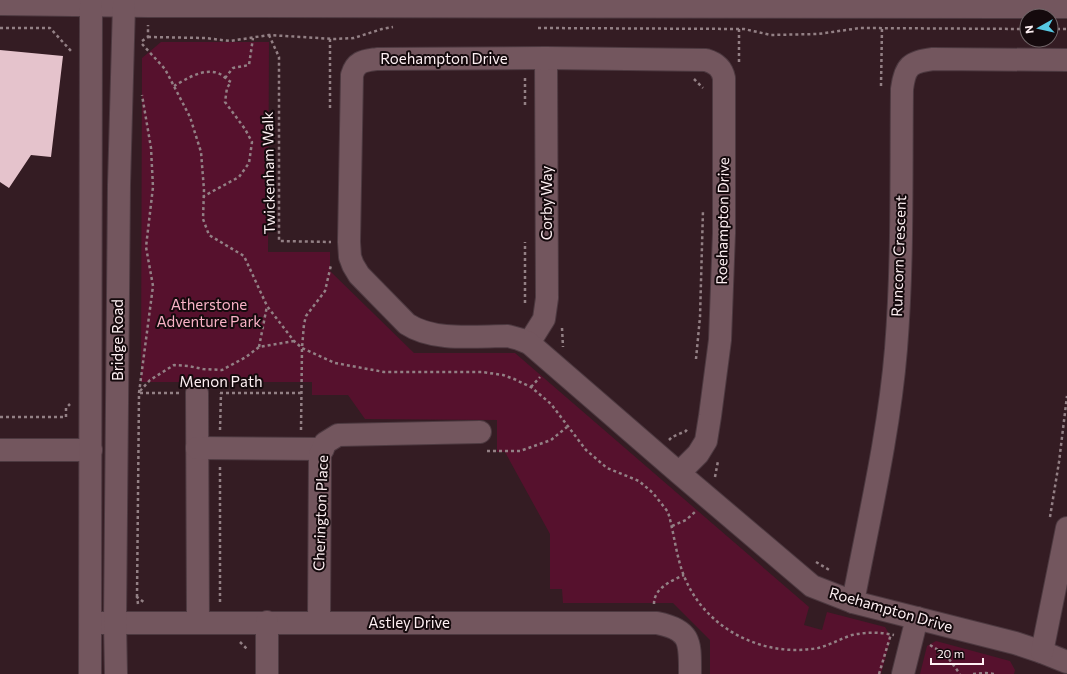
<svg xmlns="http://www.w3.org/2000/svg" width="1067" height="674" font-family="Commissioner,sans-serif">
<rect width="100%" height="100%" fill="#341c23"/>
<g fill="#56112d">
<polygon points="161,42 269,42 268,252 330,252 330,271 414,353 515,353 809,607 804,625 822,630 827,612 885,627 891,637 881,674 710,674 710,640 673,603 563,603 562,589 550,589 550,534 505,452 497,452 497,420 365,419 348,395 312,395 312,382 141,382 142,58"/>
<polygon points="936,641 1010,661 1015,670 1014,674 920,674 927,646"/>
</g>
<polygon fill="#e5c3cc" points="0,50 63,56 51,157 31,155 9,188 0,182"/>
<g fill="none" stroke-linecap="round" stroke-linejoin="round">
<g stroke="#4d3940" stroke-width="24">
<g id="minor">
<polyline points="0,4 147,6 1067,7"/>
<polyline points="529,343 544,319 547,298 546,58"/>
<polyline points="197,393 198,623"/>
<polyline points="197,448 323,449"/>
<polyline points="0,450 91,450"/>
<path d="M679,473L698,454L706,441L710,416L720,340L724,233V78C722,68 716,63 706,60L546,58L377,59C364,61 356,61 352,75L349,242L350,257L353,265L359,275L407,324C434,342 477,336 508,336L519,339L529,343L679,473L812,586L853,602L1015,643L1042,652L1067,662"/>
<path d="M853,602C869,518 889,434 896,349C903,262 901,175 902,89C905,66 910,62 933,59L1067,60"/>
<polyline points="319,622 320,455 325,443 338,435 480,432"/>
<path d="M101,623H657C692,630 690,643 690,674"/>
<polyline points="1042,652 1067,528"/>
<polyline points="90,674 91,5"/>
<polyline points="116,674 115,623 119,185 124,5"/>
<polyline points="267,674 267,622"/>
<polyline points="903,674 917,618"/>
</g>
</g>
<g stroke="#938085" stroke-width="2.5" stroke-dasharray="3 3" stroke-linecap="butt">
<polyline points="0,28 50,28 71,51"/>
<polyline points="538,28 744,29 771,35 818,34 860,28 1027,29"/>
<polyline points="1051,29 1067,29"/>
<polyline points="269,35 279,57 279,241 331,242"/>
<polyline points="148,37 205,38 230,41 269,35 334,39 354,38 382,29 393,27"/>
<polyline points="330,39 330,109"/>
<polyline points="142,41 148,37 148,25"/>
<path d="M142,44L165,69L190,117L201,152L204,190L203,219L209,235L244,256L267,306L294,341L302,348L335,363L384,372H482L503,375L514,379L531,387L551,404L586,450L607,468L639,481L653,493L668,512C674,532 676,556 684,576C705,629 763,658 818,648C830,645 840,639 852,635C866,632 880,632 894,635"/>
<polyline points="739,62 739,29"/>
<polyline points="225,78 233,68 249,65 253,38"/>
<polyline points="525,78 525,105"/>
<polyline points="694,79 703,88"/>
<path d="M174,86C186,79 203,68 218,73C223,75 227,80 231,82L227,88L225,102L245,129L252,142L249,163L239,177L204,196"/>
<polyline points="881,86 882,28"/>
<polyline points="525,303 525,242"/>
<polyline points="562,328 563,347"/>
<polyline points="259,347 267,306"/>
<polyline points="696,359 700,317 703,210"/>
<polyline points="531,387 540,377"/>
<polyline points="140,391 150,380 174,365 188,366 203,369 222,370 246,357 259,347 294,341"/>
<polyline points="140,393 179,393"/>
<polyline points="220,393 302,393"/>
<polyline points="0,417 66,417 66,408 70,404"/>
<polyline points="220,430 221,393"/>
<polyline points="301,430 302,348 304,324 306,316 325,291 331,265"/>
<polyline points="669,440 672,437 686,431 687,429"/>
<polyline points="487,451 520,451 551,440 567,427"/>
<polyline points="220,467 220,604"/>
<polyline points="715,477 718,461"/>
<polyline points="1050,517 1059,462 1067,396"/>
<polyline points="672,526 686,520 695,512"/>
<polyline points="816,562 831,571"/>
<polyline points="137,597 139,393 153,286 146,247 153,187 151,148 142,95"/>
<polyline points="138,604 137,597 145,603"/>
<path d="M654,604C654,588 671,581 684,575"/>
<polyline points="240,642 248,650"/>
<polyline points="930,645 946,655 960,674"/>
<polyline points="879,674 891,634"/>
<polyline points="973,674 986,673 995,674"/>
</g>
<use href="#minor" stroke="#73565e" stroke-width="22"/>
</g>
<g text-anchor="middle" stroke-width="4" stroke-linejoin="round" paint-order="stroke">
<g font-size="15" fill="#fef0f3" stroke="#150a0d">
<text x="444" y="64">Roehampton Drive</text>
<text transform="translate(269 173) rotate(-91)" y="5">Twickenham Walk</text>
<text transform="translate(547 203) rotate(-90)" y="5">Corby Way</text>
<text transform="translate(723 221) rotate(-89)" y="5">Roehampton Drive</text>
<text transform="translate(899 256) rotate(-88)" y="5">Runcorn Crescent</text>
<text transform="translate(118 340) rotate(-90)" y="5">Bridge Road</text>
<text x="221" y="387">Menon Path</text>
<text transform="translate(321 513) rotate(-88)" y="5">Cherington Place</text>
<text transform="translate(891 610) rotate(16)" y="5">Roehampton Drive</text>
<text x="409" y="628">Astley Drive</text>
</g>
<g font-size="15" fill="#f9b2c6" stroke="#150a0d">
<text x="209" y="310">Atherstone<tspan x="209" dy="17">Adventure Park</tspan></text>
</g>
</g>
<g transform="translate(1039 28) rotate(262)"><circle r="19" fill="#150a0d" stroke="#726669"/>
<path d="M0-3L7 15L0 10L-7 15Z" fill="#57c9e3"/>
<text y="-6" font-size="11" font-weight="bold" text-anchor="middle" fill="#fef0f3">N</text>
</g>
<path d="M931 658v6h52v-6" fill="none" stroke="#fef0f3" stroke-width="2"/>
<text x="937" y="658" font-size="12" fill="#fef0f3" stroke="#150a0d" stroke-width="3" paint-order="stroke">20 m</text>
</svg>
